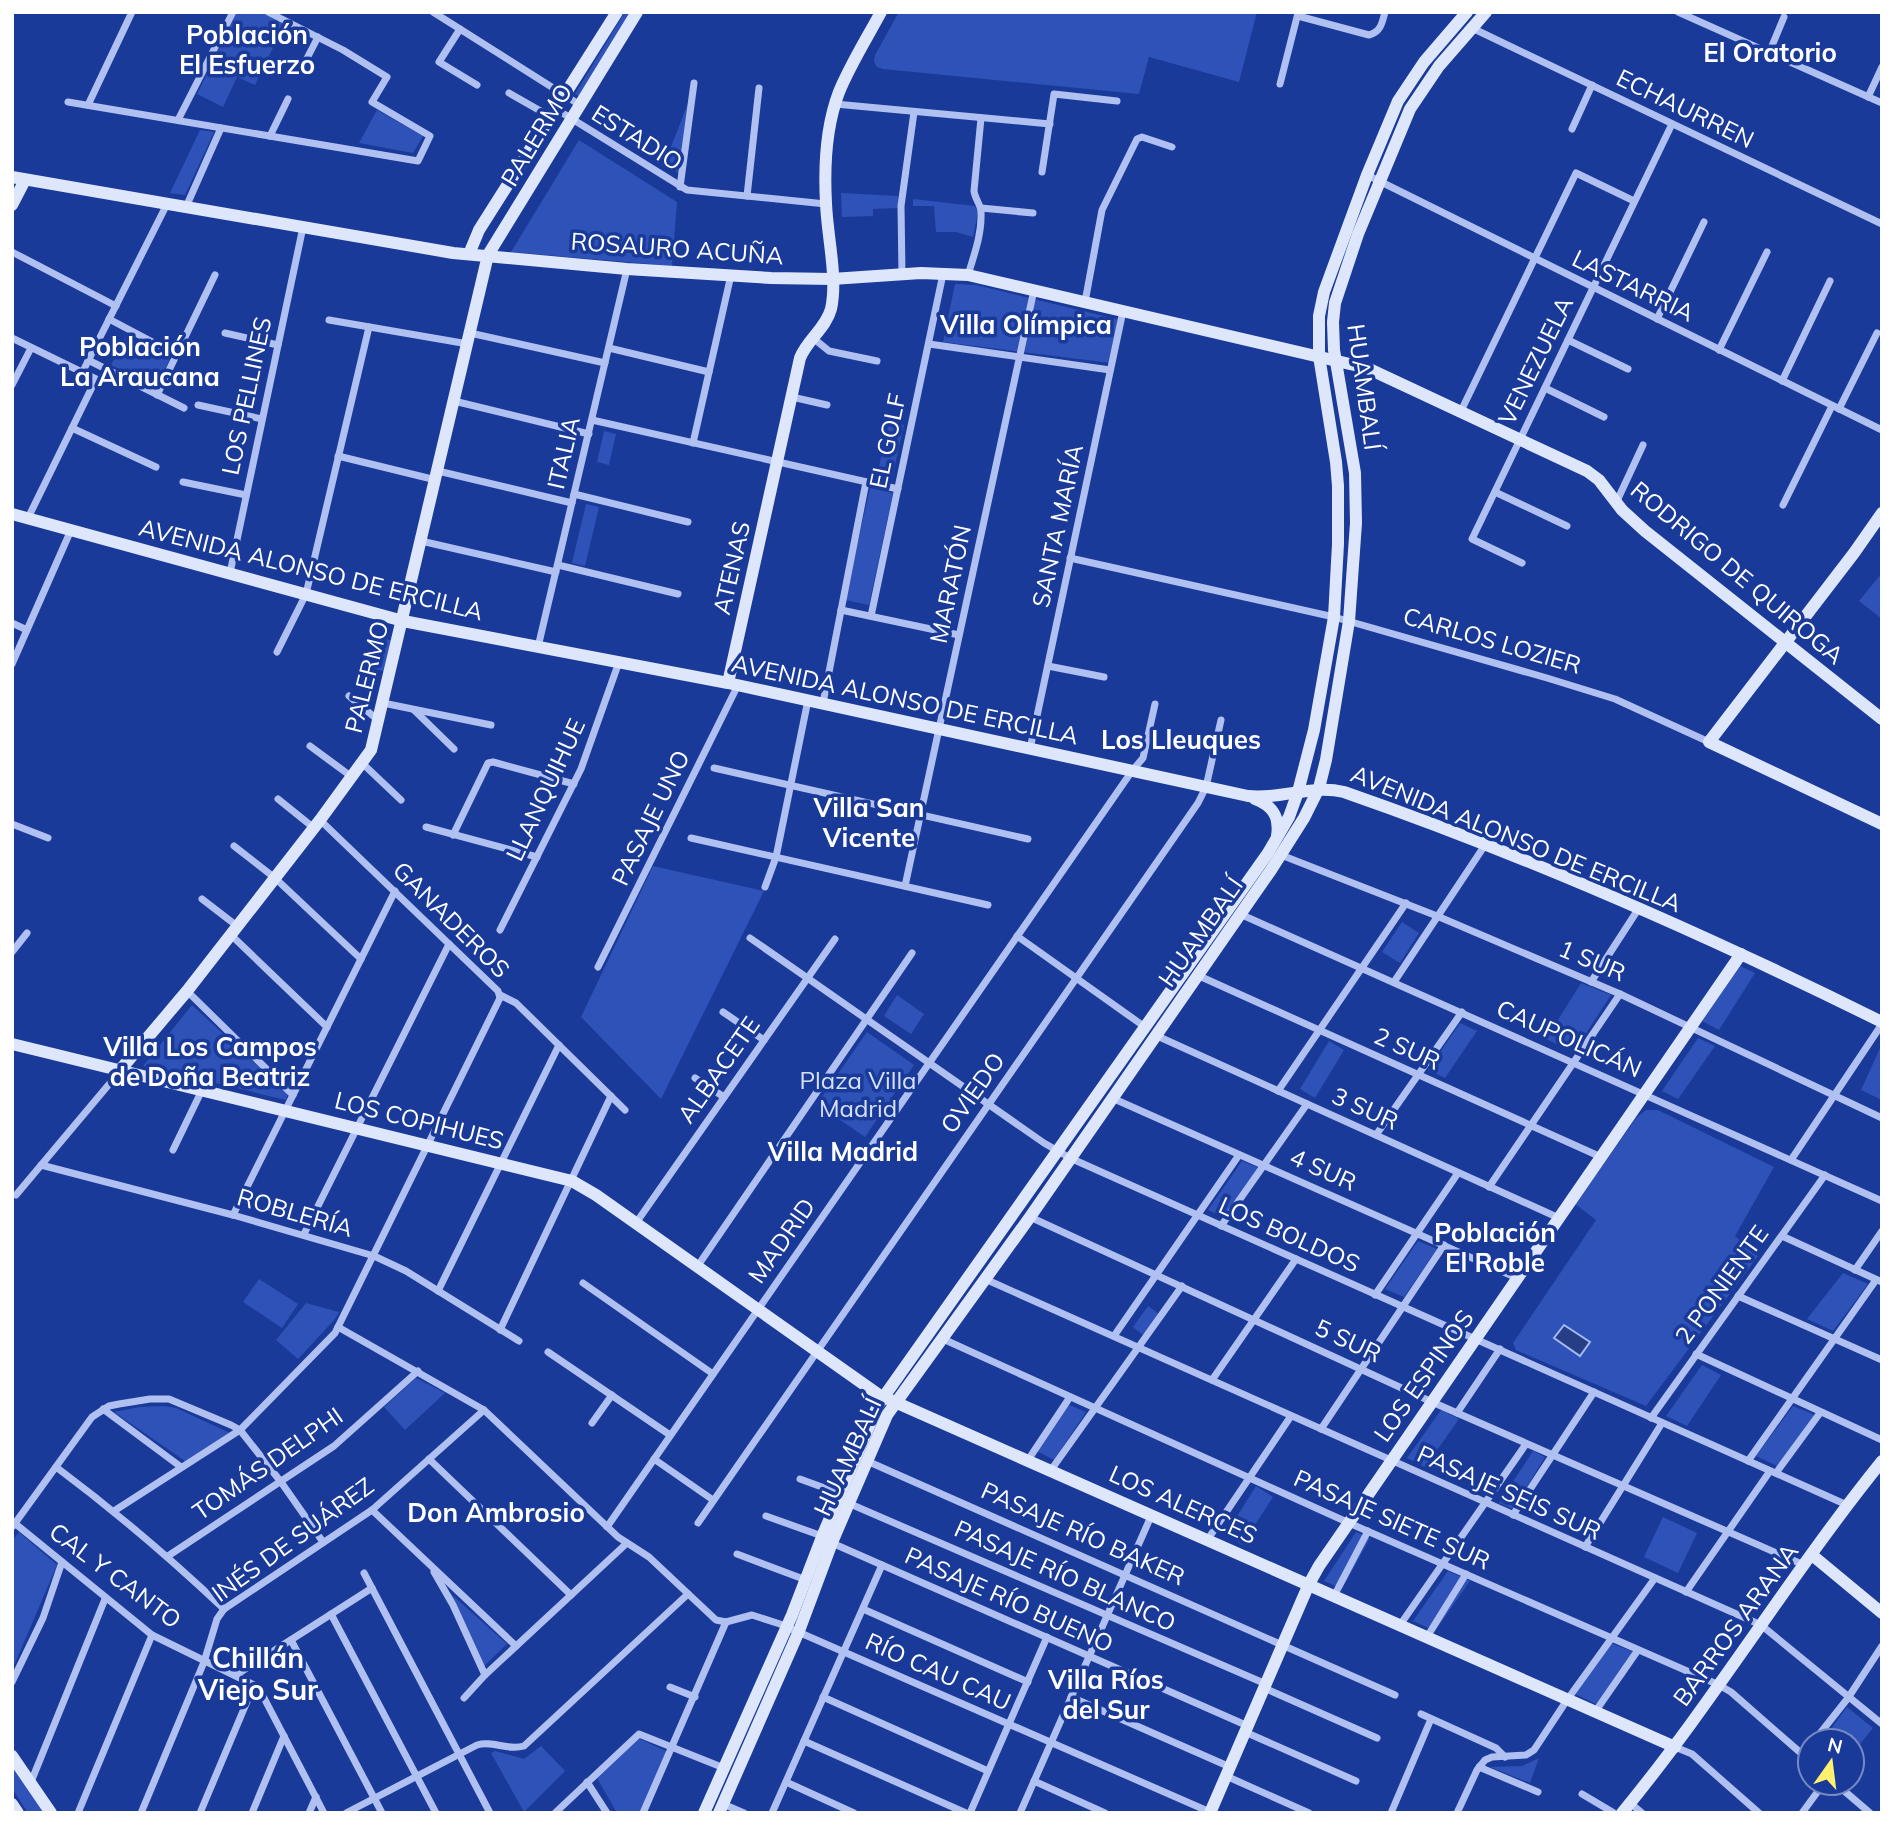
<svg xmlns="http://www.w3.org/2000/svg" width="1894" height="1825" font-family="Mulish,sans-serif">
<rect width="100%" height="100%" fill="#1a3a9a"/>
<g fill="#2e52b7">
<polygon points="237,12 264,12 285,23 255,85 237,77 223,107 197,94"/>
<polygon points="625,12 635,12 583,99 575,94"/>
<polygon points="899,12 1257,12 1239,82 1149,57 1139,94 883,69 877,67 874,62 875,55"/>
<polygon points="690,98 680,174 664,165"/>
<polygon points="377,110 423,136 413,153 359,143"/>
<polygon points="200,130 214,132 185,195 170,193"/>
<polygon points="579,140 677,202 672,266 511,252"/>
<polygon points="841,193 898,196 899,208 873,209 873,216 842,217"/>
<polygon points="913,199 975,206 978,212 973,237 956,232 936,232 934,206 913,206"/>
<polygon points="955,284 976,285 1120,320 1111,363 943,342"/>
<polygon points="126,336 170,358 156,388 111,365"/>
<polygon points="889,422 904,425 892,478 877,475"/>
<polygon points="604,431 616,434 609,465 597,462"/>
<polygon points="870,488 893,493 869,605 845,600"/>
<polygon points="586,504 599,507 585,566 572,563"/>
<polygon points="1882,573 1882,619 1859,601"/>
<polygon points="382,638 394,641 387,672 360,666"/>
<polygon points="653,866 764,891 661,1099 581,1017"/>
<polygon points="1402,922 1419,933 1400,963 1382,952"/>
<polygon points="1740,966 1755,973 1719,1030 1702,1021"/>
<polygon points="1581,983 1611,995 1574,1052 1546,1039"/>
<polygon points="897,995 924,1014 911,1034 884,1016"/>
<polygon points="192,1005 288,1094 286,1100 143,1066"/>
<polygon points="1460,1023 1477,1031 1445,1078 1428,1070"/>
<polygon points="867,1032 914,1065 865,1137 817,1104"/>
<polygon points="1698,1038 1715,1046 1678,1099 1662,1091"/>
<polygon points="1329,1041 1344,1050 1315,1098 1300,1089"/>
<polygon points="1881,1046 1882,1046 1882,1100 1861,1090"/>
<polygon points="1646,1110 1658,1110 1774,1167 1735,1236 1758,1256 1646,1406 1516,1350 1513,1343 1596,1220 1575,1204 1637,1117"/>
<polygon points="1242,1161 1259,1168 1223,1217 1208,1210"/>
<polygon points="1418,1241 1437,1249 1404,1297 1385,1289"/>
<polygon points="1843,1273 1868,1284 1833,1331 1807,1319"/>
<polygon points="259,1279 298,1304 282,1328 243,1302"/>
<polygon points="306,1303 339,1312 335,1319 298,1359 276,1340"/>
<polygon points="1148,1306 1159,1314 1143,1335 1133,1327"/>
<polygon points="1702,1365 1721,1375 1687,1426 1666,1416"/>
<polygon points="416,1378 445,1393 405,1430 384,1407"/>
<polygon points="1067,1404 1086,1412 1054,1460 1035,1450"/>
<polygon points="164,1406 176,1408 230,1433 185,1461 114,1412 140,1407"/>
<polygon points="1793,1406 1815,1415 1777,1466 1756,1456"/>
<polygon points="1441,1410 1459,1419 1425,1467 1407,1458"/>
<polygon points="1533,1451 1545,1457 1513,1509 1499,1503"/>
<polygon points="1256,1486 1273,1497 1242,1545 1226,1534"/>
<polygon points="1663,1517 1697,1533 1678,1573 1644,1557"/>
<polygon points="19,1532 57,1565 12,1670 12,1541"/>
<polygon points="1356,1532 1370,1538 1342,1589 1324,1581"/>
<polygon points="1448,1571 1470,1581 1435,1631 1413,1621"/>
<polygon points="442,1586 507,1644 482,1668"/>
<polygon points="1611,1643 1633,1652 1596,1704 1575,1694"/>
<polygon points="1847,1707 1873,1728 1852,1754 1852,1741 1822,1741"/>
<polygon points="638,1738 668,1752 641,1813 617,1813 597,1778"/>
<polygon points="541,1746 565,1771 524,1812 491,1753 495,1751 524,1759"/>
<polygon points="1539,1758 1530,1783 1490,1767 1522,1766"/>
<polygon points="12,1764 44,1813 28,1813 12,1788"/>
</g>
<polygon fill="#263e86" stroke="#a3baf3" stroke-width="2" points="1564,1325 1590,1342 1580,1356 1554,1338"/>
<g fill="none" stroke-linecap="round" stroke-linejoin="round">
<g stroke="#b0c1f1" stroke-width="7">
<polyline points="433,12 580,105"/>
<polyline points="1678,12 1882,103"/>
<path d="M1298,16L1369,35C1381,32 1382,23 1385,12"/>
<polyline points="1472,28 1882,224"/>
<polyline points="460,29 439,62 477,85"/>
<polyline points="1769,53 1784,17"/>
<polyline points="303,66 318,37"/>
<polyline points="1280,84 1298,13"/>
<polyline points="509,93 551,117"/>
<polyline points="1868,97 1882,67"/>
<polyline points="68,102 418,161 430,136 372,102 387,77 343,50 268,12"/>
<polyline points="835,104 1050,124"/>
<polyline points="88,105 132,12"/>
<polyline points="556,109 687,190 826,204"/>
<polyline points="178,120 233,12"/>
<polyline points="1572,129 1592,85"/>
<polyline points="270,136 288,99"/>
<polyline points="1042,172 1054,94 1117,101"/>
<polyline points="1367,175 1882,430"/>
<polyline points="680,187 694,83"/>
<polyline points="747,196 759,88"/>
<polyline points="186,207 221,128"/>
<polyline points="981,208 1033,213"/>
<polyline points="12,252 116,306"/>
<polyline points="902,274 901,206 914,112"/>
<path d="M968,275C974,255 982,234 981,212C981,205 975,199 974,191L981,118"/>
<polyline points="1085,302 1102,210 1137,139 1142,137 1172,147"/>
<polyline points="109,319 177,355"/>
<polyline points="1657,319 1704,222"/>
<polyline points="329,320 468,344"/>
<polyline points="225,333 278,345"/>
<polyline points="470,333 605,363"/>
<polyline points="12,338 96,379 28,518"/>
<polyline points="813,338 829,351 877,361"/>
<polyline points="1568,340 1628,369"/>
<polyline points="929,344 1110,370"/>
<polyline points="609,348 709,372"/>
<polyline points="1719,350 1767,252"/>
<polyline points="88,360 184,408"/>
<polyline points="82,373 167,204"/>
<polyline points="1782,381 1830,281"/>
<polyline points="12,385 31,348"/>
<polyline points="1545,388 1604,417"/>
<polyline points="157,395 215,275"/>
<polyline points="792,397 827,405"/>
<polyline points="454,401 589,434"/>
<polyline points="198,405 262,419"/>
<polyline points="1839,409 1877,333"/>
<polyline points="1461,411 1576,173 1634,201"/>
<polyline points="592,420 898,489"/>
<polyline points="72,428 156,467"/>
<polyline points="693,443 731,275"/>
<polyline points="338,456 436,480"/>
<polyline points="438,471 572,503"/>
<polyline points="183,482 246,495"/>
<polyline points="1495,492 1567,526"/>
<polyline points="574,494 688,522"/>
<polyline points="1616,503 1643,445"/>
<polyline points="1783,505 1832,406"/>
<polyline points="421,541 556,572"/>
<polyline points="1070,558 1334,617 1547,678 1615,699 1709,742"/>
<polyline points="1522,563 1472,539 1672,124"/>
<polyline points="558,565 678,594"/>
<polyline points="230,573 303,227"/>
<polyline points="841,610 959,635"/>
<polyline points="871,616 943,274"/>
<polyline points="12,623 27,630"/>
<polyline points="538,647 627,269"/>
<polyline points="277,652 306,594 369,327"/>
<polyline points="12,664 71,530"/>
<polyline points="1048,666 1104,677"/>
<polyline points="349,696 378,720"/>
<polyline points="383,703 491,725"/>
<polyline points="823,703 866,482"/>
<polyline points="414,710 454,749"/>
<polyline points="310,746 352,777"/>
<polyline points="1030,749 1123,311"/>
<polyline points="362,763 401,800"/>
<polyline points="714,768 1028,839"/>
<polyline points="278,799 314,828"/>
<polyline points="12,824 48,838"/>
<polyline points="426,827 537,857"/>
<polyline points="453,835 488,763 493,762 574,784"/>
<polyline points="691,838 988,905"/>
<polyline points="234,846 275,878 361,959"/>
<polyline points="1281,855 1437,916 1620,994 1882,1118"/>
<polyline points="905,886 1034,290"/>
<polyline points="765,887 776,857 808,700"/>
<polyline points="202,899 237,926"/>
<polyline points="1240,914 1882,1201"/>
<polyline points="500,930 581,769 619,662"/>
<polyline points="231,935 327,1027"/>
<polyline points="1017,936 1145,1027"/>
<polyline points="750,938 1044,1143 1070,1158 1847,1505"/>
<polyline points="12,952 27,933"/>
<polyline points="598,967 738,685"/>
<polyline points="1197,975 1601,1157"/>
<polyline points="1394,982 1485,845"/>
<polyline points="1591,982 1639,908"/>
<polyline points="187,991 293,1095"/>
<polyline points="500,995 516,1003 625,1110"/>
<polyline points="723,1012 764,1040"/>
<polyline points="1155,1035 1559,1218"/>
<polyline points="695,1078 724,1097"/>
<polyline points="1278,1091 1406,903"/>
<polyline points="1112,1098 1517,1278"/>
<polyline points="1376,1135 1462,1012"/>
<polyline points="173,1150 202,1090"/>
<polyline points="1791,1160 1882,1024"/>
<polyline points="41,1165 233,1215 374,1256 406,1271 519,1341"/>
<polyline points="1489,1187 1620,994"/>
<polyline points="16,1195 121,1070"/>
<polyline points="233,1215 395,891"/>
<polyline points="1030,1217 1432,1402 1804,1565"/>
<polyline points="636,1223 835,939"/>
<polyline points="1221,1226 1307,1104"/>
<polyline points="304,1234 449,944"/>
<polyline points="1782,1236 1882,1282"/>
<polyline points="697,1267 912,953"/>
<polyline points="1855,1270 1882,1231"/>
<polyline points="985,1279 1761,1625 1882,1724"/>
<polyline points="583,1283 713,1374"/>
<polyline points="438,1291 559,1045"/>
<polyline points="1375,1295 1458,1173"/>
<polyline points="1738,1296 1882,1360"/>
<polyline points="338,1327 484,1410 618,1537 649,1557 716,1620 726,1622"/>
<polyline points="500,1330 611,1096"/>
<polyline points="1114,1336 1239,1155"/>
<polyline points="943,1339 1349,1523 1719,1685 1731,1692 1810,1761"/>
<polyline points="548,1352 670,1435"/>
<polyline points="1696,1354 1882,1440"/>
<polyline points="1212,1380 1296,1259"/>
<polyline points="103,1409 181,1467"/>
<polyline points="1457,1413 1500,1349"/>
<polyline points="1651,1418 1825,1175"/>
<polyline points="592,1423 612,1395"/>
<polyline points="1321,1429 1444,1245"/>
<polyline points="429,1459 571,1595"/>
<polyline points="654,1459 713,1500"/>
<polyline points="1028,1460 1070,1397"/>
<polyline points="867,1461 1395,1695"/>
<polyline points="1748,1461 1876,1280"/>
<path d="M56,1467C115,1511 170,1558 224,1609"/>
<polyline points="1051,1470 1182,1286"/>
<polyline points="1776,1473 1820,1413"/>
<polyline points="800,1479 841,1494"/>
<polyline points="848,1503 1266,1684"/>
<polyline points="372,1510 516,1646"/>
<polyline points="114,1511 240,1430 335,1333 500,998 498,991 320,820"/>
<polyline points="1513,1515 1594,1392"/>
<polyline points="766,1516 822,1536"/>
<polyline points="12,1521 152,1635 254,1685 263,1696 324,1813"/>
<polyline points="698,1523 1198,803 1206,787 1221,720"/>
<polyline points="13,1526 92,1417 109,1406 119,1404 150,1399 169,1399 231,1425 240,1430 281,1482 323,1542"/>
<polyline points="607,1527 1132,771 1143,758 1155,704"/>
<polyline points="1208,1539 1291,1416"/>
<polyline points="832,1543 1248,1726"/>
<polyline points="1585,1547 1662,1423"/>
<polyline points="737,1554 806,1580"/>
<polyline points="168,1556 334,1446 418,1371"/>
<polyline points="434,1572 453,1605 485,1675"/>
<polyline points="364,1573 490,1813"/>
<polyline points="1686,1592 1770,1471"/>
<polyline points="1334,1596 1368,1531"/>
<polyline points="863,1609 1028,1682"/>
<polyline points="331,1614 436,1813"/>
<polyline points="726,1622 752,1615 780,1624 1210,1812"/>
<polyline points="1400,1625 1526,1444"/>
<polyline points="1427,1637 1466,1574"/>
<polyline points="291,1640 382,1813"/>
<polyline points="236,1675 372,1588"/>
<polyline points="12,1682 43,1618 62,1562"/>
<polyline points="670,1687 695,1697"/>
<polyline points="1264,1688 1377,1738"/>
<polyline points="823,1697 988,1771"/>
<polyline points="1071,1697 1230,1767"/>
<polyline points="464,1698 485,1675 627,1543"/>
<polyline points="1595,1712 1638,1650"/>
<polyline points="1421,1714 1496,1748 1505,1757"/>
<polyline points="1245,1732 1356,1781"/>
<polyline points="804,1741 966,1813"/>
<polyline points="1814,1741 1848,1698 1882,1646"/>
<polyline points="1675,1747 1692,1754 1759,1813"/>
<polyline points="1803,1755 1810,1746"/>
<polyline points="1479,1767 1538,1792"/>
<polyline points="1226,1776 1309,1813"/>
<polyline points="1034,1781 1105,1813"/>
<polyline points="31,1782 105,1599"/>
<polyline points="587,1782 607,1813"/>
<polyline points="786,1782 854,1813"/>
<polyline points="1835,1783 1870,1813"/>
<polyline points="1582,1794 1614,1813"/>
<polyline points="1630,1803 1642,1813"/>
<polyline points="723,1804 744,1813"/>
<polyline points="78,1813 152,1635"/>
<polyline points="141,1813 204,1662 217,1619 224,1609 372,1510 484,1410"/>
<polyline points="200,1813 254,1685"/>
<polyline points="252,1813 284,1736"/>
<polyline points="309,1813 316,1797"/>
<path d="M346,1813L477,1745C493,1740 507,1751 524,1746L688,1594"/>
<polyline points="555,1813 639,1734 724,1768"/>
<polyline points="643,1813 726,1622"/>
<polyline points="772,1813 882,1565"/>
<polyline points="970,1813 1047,1637"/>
<polyline points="1020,1813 1152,1514"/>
<polyline points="1391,1813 1431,1719"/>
<polyline points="1457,1813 1477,1770 1485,1760 1492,1757 1526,1755 1534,1750 1567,1700 1655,1578"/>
<polyline points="1802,1813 1824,1783"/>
</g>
<g stroke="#dee6fc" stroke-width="12">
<polyline points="12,177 453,253 627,269 771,278 832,279 921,273 968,275 1367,368 1587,471 1599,480 1622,510 1645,531 1882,719"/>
<polyline points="12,205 25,180"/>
<polyline points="469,254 479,230 617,12"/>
<polyline points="1882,513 1854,553 1709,742 1882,824"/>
<path d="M12,514L403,621L728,683L1248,796C1281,800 1311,784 1344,792C1528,856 1707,935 1882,1022"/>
<path d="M728,683L800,358C807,340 826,328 831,309C838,278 827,235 826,203C824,167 826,126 839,92C850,65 867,38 881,12"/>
<path d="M1255,799C1273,806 1280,817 1277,836"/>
<polyline points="12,1044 572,1181 596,1195 879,1395 1675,1747"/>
<polyline points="121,1069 187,991 320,820 371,750 488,255 637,12"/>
<polyline points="1812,1555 1882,1613"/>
<polyline points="12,1756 51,1813"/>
<polyline points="12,1804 18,1813"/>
<polyline points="704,1813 792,1615 824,1532 878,1405 1268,853 1289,817 1298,792 1314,730 1334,617 1338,544 1338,486 1336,462 1319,356 1319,316 1324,292 1367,175 1398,101 1424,62 1467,12"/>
<polyline points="719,1813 799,1631 833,1540 887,1415 1030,1217 1271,870 1304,818 1319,788 1326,760 1349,621 1356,523 1355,473 1334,350 1333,322 1335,303 1358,234 1410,109 1439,66 1486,12"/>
<polyline points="1210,1813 1309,1584 1319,1566 1741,954"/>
<path d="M1622,1813C1715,1700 1790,1575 1882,1461"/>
</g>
</g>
<g text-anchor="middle" stroke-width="7" stroke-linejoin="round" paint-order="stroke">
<g font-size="24" fill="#fff" stroke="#1a3a9a">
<text transform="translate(1685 109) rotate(26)" y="8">ECHAURREN</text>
<text transform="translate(537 135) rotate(-59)" y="8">PALERMO</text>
<text transform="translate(637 138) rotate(32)" y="8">ESTADIO</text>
<text transform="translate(677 249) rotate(4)" y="8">ROSAURO ACUÑA</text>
<text transform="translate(1633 286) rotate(26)" y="8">LASTARRIA</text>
<text transform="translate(1536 361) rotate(-64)" y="8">VENEZUELA</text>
<text transform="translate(1364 387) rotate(82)" y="8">HUAMBALÍ</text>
<text transform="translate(247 396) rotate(-78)" y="8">LOS PELLINES</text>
<text transform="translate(888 441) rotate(-78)" y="8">EL GOLF</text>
<text transform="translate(564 453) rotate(-77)" y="8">ITALIA</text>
<text transform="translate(1058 526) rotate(-78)" y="8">SANTA MARÍA</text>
<text transform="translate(732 568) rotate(-77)" y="8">ATENAS</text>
<text transform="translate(311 570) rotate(14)" y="8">AVENIDA ALONSO DE ERCILLA</text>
<text transform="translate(1737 573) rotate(40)" y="8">RODRIGO DE QUIROGA</text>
<text transform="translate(951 584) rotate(-78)" y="8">MARATÓN</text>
<text transform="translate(1492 641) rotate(16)" y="8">CARLOS LOZIER</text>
<text transform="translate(367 677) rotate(-76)" y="8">PALERMO</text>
<text transform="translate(905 700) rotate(12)" y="8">AVENIDA ALONSO DE ERCILLA</text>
<text transform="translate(546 790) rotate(-65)" y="8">LLANQUIHUE</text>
<text transform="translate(651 818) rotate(-64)" y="8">PASAJE UNO</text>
<text transform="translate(1516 839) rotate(22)" y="8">AVENIDA ALONSO DE ERCILLA</text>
<text transform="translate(451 920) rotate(45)" y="8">GANADEROS</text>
<text transform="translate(1201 932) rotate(-55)" y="8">HUAMBALÍ</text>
<text transform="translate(1592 961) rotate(23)" y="8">1 SUR</text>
<text transform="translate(1569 1039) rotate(24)" y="8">CAUPOLICÁN</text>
<text transform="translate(1407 1049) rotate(24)" y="8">2 SUR</text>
<text transform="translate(719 1070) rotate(-55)" y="8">ALBACETE</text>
<text transform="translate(973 1093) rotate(-55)" y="8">OVIEDO</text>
<text transform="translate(1365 1109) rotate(24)" y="8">3 SUR</text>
<text transform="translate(419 1121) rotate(14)" y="8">LOS COPIHUES</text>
<text transform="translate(1323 1170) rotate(24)" y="8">4 SUR</text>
<text transform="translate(295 1213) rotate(16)" y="8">ROBLERÍA</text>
<text transform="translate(1289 1235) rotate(24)" y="8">LOS BOLDOS</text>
<text transform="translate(782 1241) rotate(-55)" y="8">MADRID</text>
<text transform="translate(1722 1285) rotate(-54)" y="8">2 PONIENTE</text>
<text transform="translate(1348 1341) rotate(25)" y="8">5 SUR</text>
<text transform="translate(1424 1376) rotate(-55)" y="8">LOS ESPINOS</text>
<text transform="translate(848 1457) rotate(-65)" y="8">HUAMBALÍ</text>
<text transform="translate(268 1464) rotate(-35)" y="8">TOMÁS DELPHI</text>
<text transform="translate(1509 1493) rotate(24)" y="8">PASAJE SEIS SUR</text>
<text transform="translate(1183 1505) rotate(24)" y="8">LOS ALERCES</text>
<text transform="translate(1392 1520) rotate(24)" y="8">PASAJE SIETE SUR</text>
<text transform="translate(1083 1534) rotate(24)" y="8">PASAJE RÍO BAKER</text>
<text transform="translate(293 1540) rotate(-36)" y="8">INÉS DE SUÁREZ</text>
<text transform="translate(115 1576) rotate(37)" y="8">CAL Y CANTO</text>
<text transform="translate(1065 1576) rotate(24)" y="8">PASAJE RÍO BLANCO</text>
<text transform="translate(1009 1600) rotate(24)" y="8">PASAJE RÍO BUENO</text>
<text transform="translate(1736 1625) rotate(-54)" y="8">BARROS ARANA</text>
<text transform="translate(938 1672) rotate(24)" y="8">RÍO CAU CAU</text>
</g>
<g font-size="24" fill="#d7e1fc" stroke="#1a3a9a">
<text x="858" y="1089">Plaza Villa<tspan x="858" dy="28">Madrid</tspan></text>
</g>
<g font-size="26" font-weight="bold" fill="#fff" stroke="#1a3a9a">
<text x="247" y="44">Población<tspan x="247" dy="30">El Esfuerzo</tspan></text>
<text x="1770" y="62">El Oratorio</text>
<text x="1026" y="334">Villa Olímpica</text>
<text x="140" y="356">Población<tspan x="140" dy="30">La Araucana</tspan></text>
<text x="1181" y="749">Los Lleuques</text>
<text x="869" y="817">Villa San<tspan x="869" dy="30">Vicente</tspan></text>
<text x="210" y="1056">Villa Los Campos<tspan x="210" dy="30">de Doña Beatriz</tspan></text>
<text x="843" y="1161">Villa Madrid</text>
<text x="1495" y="1242">Población<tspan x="1495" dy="30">El Roble</tspan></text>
<text x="496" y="1522">Don Ambrosio</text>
<text x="1106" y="1689">Villa Ríos<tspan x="1106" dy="30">del Sur</tspan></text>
</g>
<g font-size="28" font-weight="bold" fill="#fff" stroke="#1a3a9a">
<text x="258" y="1668">Chillán<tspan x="258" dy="32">Viejo Sur</tspan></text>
</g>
</g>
<rect width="1894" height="1825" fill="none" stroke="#ffffff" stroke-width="28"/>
<g transform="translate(1831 1762) rotate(14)"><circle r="33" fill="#1a3a9a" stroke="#7689c2" stroke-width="2"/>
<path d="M0-5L12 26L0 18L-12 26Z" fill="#fff070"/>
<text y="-10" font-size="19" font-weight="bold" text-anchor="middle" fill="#ffffff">N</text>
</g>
</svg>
